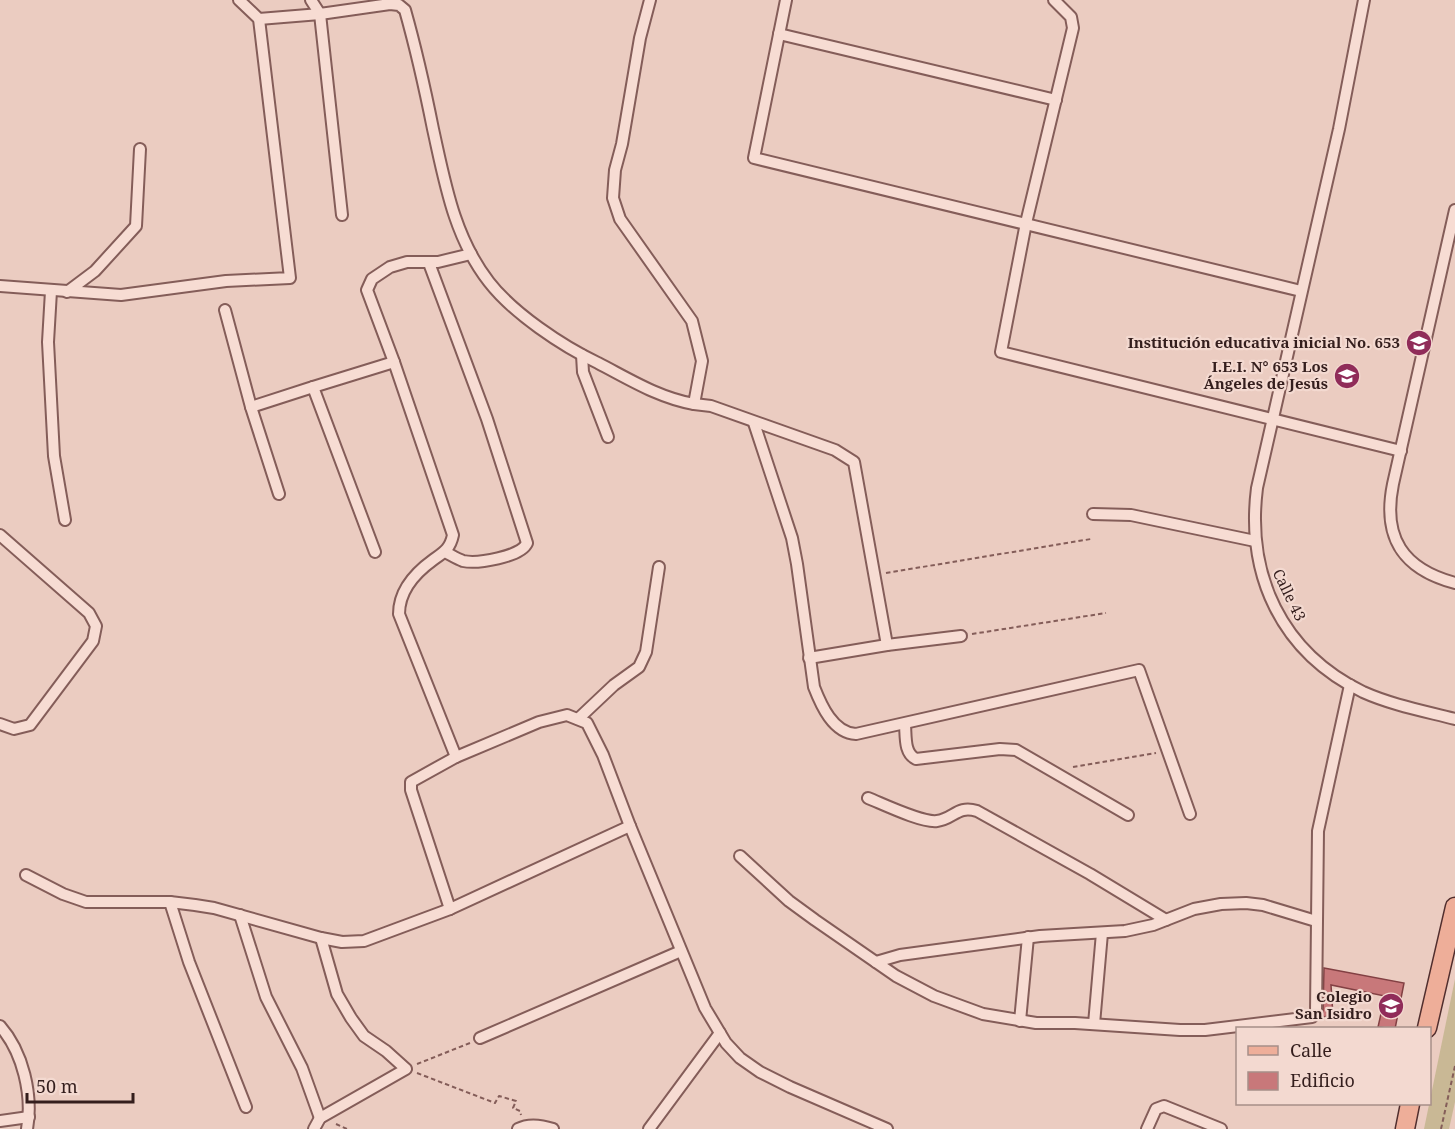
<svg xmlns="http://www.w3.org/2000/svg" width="1455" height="1129" font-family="'Noto Serif',serif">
<rect width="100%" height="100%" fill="#ebccc1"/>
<polygon fill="#c9b895" points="1455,979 1455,1102 1449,1129 1424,1129"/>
<polygon fill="#c8787a" stroke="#824043" stroke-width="1.5" points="1324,968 1404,983 1395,1029 1378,1027 1385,996 1331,985 1333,1016 1321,1017 1323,1011"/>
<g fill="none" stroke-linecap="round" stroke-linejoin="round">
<g stroke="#845d59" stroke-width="14">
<g id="street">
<polyline points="311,0 320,14 342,215"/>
<polyline points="786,0 754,158 1301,291"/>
<polyline points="1054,0 1071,17 1073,28 1026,223 1001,352 1401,451"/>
<path d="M1364,0L1339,129L1257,488C1246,575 1281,652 1363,692C1392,705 1424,711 1455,719"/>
<path d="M259,19L320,14L390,4L399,5L405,10C416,49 425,89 433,129C445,183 454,237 489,282C513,313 562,346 598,363C629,379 659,398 694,404L702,361L692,321L620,219L613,198L615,170L622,144L640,38L650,0"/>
<polyline points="779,34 1056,100"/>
<path d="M1455,210L1393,484C1382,538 1403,569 1455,583"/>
<path d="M429,263L487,419L527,543C521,557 477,564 463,561C457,559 451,555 445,552"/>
<polyline points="0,286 121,295 226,281 290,278 259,19 239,0"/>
<polyline points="51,291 48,342 54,456 65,520"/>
<polyline points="67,292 95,271 136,226 140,149"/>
<polyline points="225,310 251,407"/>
<polyline points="582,355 583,372 608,437"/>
<polyline points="694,404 711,406 835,450 854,462 887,645"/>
<path d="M754,423L792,538L797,564L814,687C821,705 833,733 856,734L1139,670L1190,814"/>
<polyline points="279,494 251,407 313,387"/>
<polyline points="1093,514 1131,515 1255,541"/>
<polyline points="0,535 89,613 96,626 93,641 30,725 14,729 0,724"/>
<polyline points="375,552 313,387 394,362"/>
<polyline points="809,658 887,645 961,636"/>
<polyline points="578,719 614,685 639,667 646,652 659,567"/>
<path d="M905,725C906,737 904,753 916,759L1000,749L1016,750L1128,815"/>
<path d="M456,757L399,614C399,591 415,573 433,560C444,552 450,549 453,535L394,362L367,290L372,279L390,267L407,262H438L471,254"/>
<path d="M868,798C883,804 922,823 937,821C954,819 957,805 977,811L1090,874L1166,920"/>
<polyline points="740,856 789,901 815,920 896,976 934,996 983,1014 1036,1023 1075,1023 1180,1030 1205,1030 1312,1017 1316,1011 1318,831 1350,685"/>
<polyline points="26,875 63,894 86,902 170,902 195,905 214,908 321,938 342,942 364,941 450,909 630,826"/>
<polyline points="170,902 189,962 246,1107"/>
<polyline points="450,909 411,790 411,782 456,757 539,722 567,715 587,723 603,755 630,826 705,1008 726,1043 740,1058 760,1072 790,1087 887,1129"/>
<polyline points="240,915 266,997 302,1068 320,1118"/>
<polyline points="876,962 900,955 1040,936 1125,931 1153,925 1194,909 1221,904 1246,903 1263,905 1316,921"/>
<polyline points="1020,1021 1028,937"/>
<polyline points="1094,1024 1102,933"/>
<path d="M0,1026C23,1052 33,1095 27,1129"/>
<polyline points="480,1038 681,951"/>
<polyline points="0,1121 29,1117"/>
<polyline points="314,1129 320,1118 406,1069 386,1051 364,1036 351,1018 337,994 321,938"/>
<path d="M518,1129C529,1123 541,1125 553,1129"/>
<polyline points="649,1129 720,1033"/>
<polyline points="1147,1129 1156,1109 1164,1106 1221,1129"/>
</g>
</g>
<g stroke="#512e2e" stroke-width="21">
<g id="primary">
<polyline points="1427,1028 1455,907"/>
<polyline points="1405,1129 1410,1104"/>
</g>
</g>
<g stroke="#845d59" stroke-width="2" stroke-dasharray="4.5 3" stroke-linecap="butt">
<polyline points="886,573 1091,539"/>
<polyline points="972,634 1106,613"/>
<polyline points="1073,767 1156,753"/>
<polyline points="417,1064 470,1043"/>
<polyline points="417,1073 495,1103 499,1096 516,1101 513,1108 520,1111 521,1115"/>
<polyline points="336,1124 347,1129"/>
<polyline points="1441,1129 1455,1066"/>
</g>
<use href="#street" stroke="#f7dcd3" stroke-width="10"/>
<use href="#primary" stroke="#eeae99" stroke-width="18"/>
</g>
<defs>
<g id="school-disc" transform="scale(1.35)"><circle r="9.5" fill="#902c59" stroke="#f3d9d0"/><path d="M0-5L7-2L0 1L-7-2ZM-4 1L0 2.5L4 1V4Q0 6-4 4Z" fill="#fff"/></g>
</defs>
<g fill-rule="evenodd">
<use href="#school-disc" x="1419" y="343"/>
<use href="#school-disc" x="1347" y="376"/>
<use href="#school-disc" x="1391" y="1006"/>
</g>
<g text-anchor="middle" stroke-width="4.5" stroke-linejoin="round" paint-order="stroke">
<g font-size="15" font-weight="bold" fill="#341e1d" stroke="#f3d9d0" text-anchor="end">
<text x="1400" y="348">Institución educativa inicial No. 653</text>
<text x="1328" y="372">I.E.I. N° 653 Los<tspan x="1328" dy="17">Ángeles de Jesús</tspan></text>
<text x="1372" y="1002">Colegio<tspan x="1372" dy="17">San Isidro</tspan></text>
</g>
<g font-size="15" fill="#341e1d" stroke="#f3d9d0">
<text transform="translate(1289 595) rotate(64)" y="5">Calle 43</text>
</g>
</g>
<rect x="1236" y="1027" width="195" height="78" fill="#f3d9d0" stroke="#a78e88" stroke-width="1.5"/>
<rect x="1248" y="1046" width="30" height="9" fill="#eeae99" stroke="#a78e88" stroke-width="1.5"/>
<text x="1290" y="1057" font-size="18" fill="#341e1d">Calle</text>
<rect x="1248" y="1072" width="30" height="18" fill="#c8787a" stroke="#a78e88" stroke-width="1.5"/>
<text x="1290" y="1087" font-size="18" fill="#341e1d">Edificio</text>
<path d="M27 1093v9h106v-9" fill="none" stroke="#341e1d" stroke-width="3"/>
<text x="36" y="1093" font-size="18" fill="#341e1d" stroke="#f3d9d0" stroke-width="4.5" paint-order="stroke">50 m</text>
</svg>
